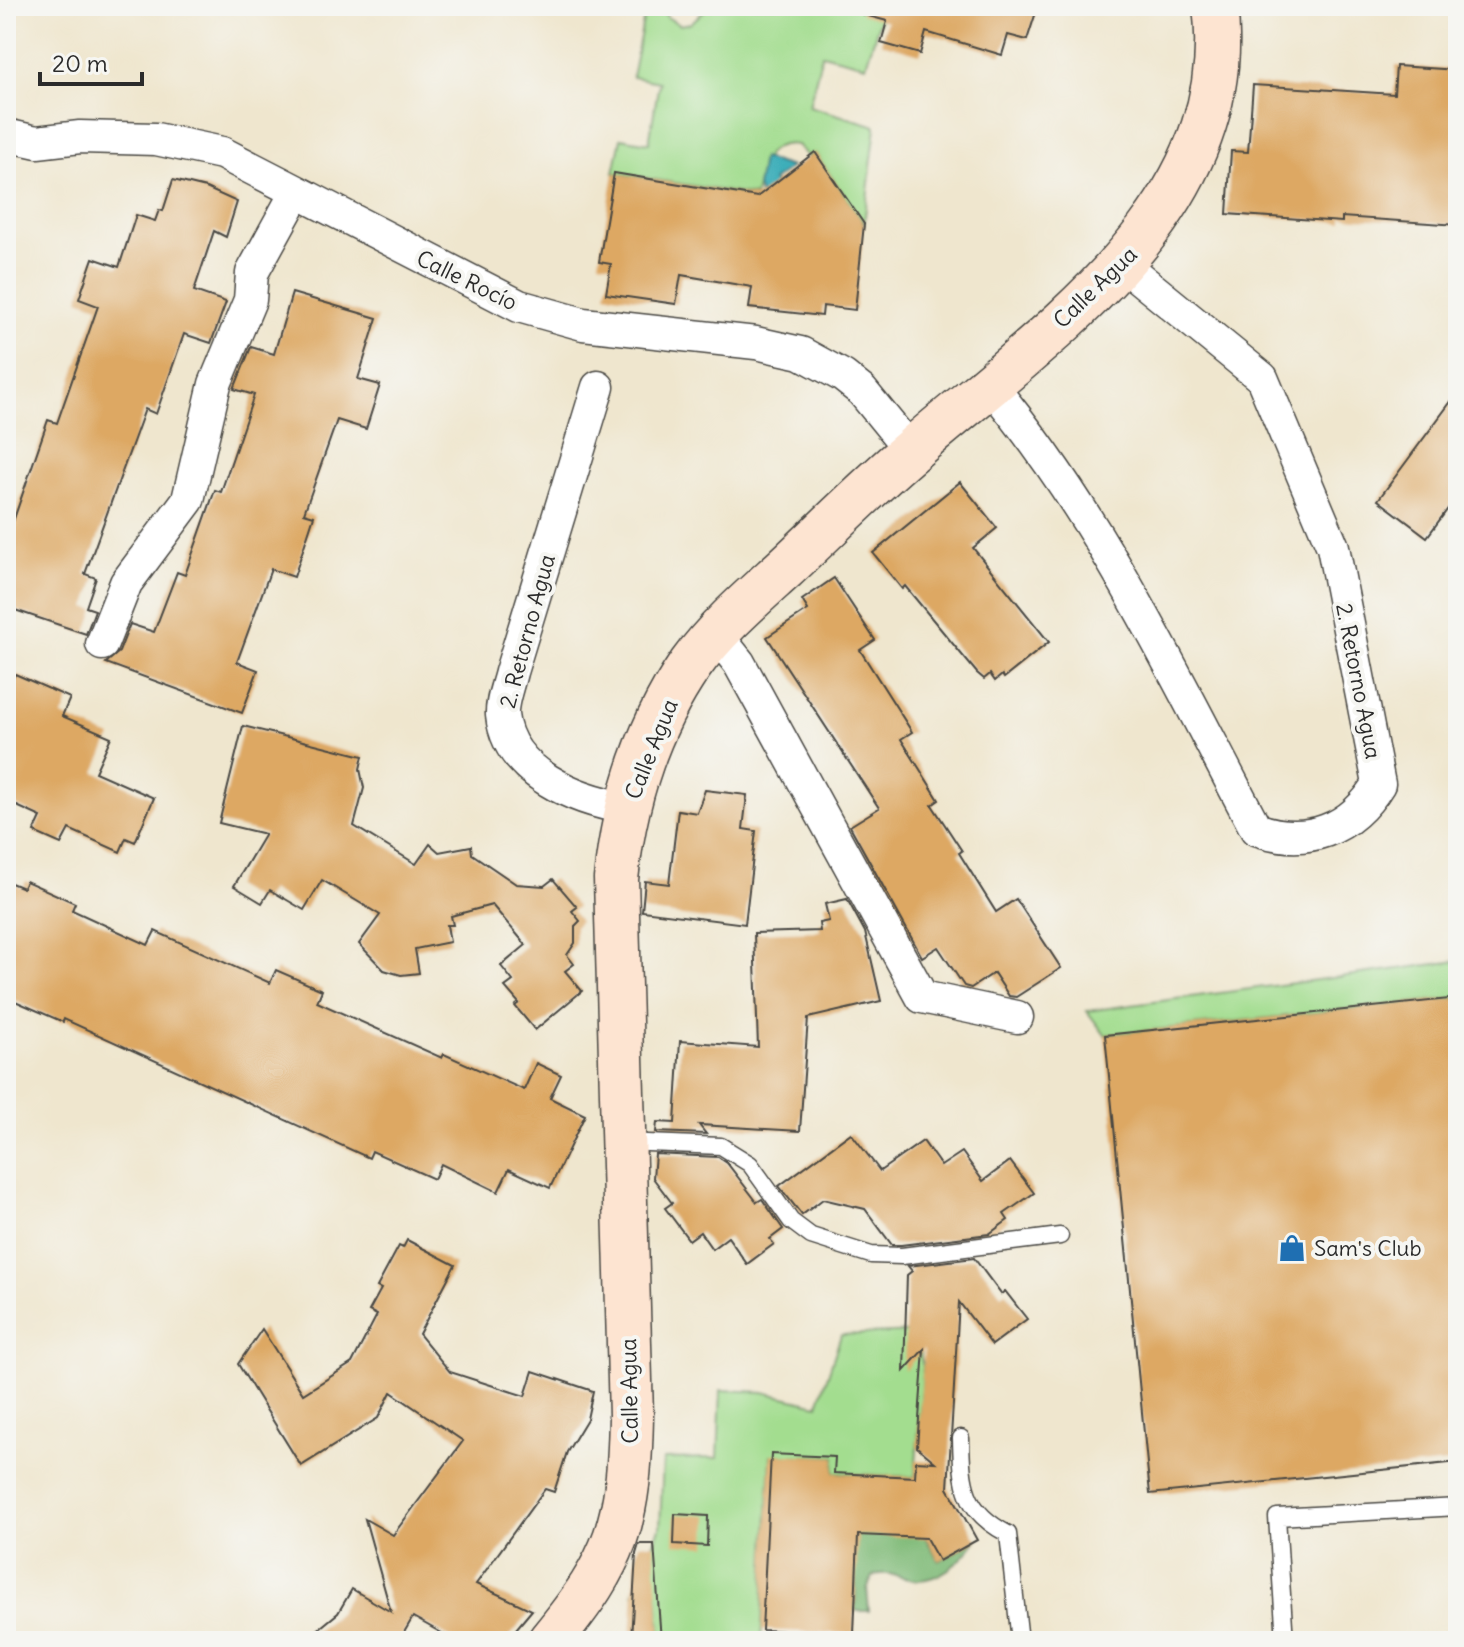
<svg xmlns="http://www.w3.org/2000/svg" width="1464" height="1647" font-family="Delius,sans-serif">
<rect width="100%" height="100%" fill="#f6f6f2"/>
<filter id="ink" filterUnits="userSpaceOnUse"><feTurbulence type="fractalNoise" baseFrequency=".0125" numOctaves="2"/><feDisplacementMap in="SourceGraphic" scale="16" xChannelSelector="R" yChannelSelector="G"/><feConvolveMatrix kernelMatrix="1 2 1 2 8 2 1 2 1" color-interpolation-filters="sRGB"/></filter>
<filter id="wash" filterUnits="userSpaceOnUse"><feTurbulence type="fractalNoise" baseFrequency=".006" numOctaves="4" result="noise"/><feDisplacementMap in="SourceGraphic" scale="32" xChannelSelector="R" yChannelSelector="G"/><feGaussianBlur stdDeviation="1.8" result="paint"/><feColorMatrix in="noise" values="0 0 0 0 0 0 0 0 0 0 0 0 0 0 0 0 0 1.4 0 .05"/><feComposite in="paint" operator="in"/></filter>
<g filter="url(#wash)">
<rect width="100%" height="100%" fill="#efe6ce"/>
<g fill="#a3dd8f" stroke="#67845d" stroke-width="2">
<path d="M646,6H661L667,17L680,25L691,23L709,6H884L866,65L822,54L809,106L876,126L864,224L815,153L808,157L797,145C762,139 761,171 755,196L614,173L621,138L649,143L659,82L632,77Z"/>
<polygon points="1458,961 1458,998 1105,1035 1087,1011"/>
<polygon points="918,1332 923,1374 915,1477 834,1473 835,1457 771,1455 761,1641 661,1641 657,1594 633,1594 660,1528 663,1459 718,1458 721,1390 763,1392 818,1405 841,1335"/>
</g>
<path fill="#82bc7a" stroke="#567452" stroke-width="2" d="M907,1506L939,1561L977,1540C963,1560 937,1585 910,1579C897,1577 885,1570 873,1576L867,1589L869,1611H855L856,1580L831,1533Z"/>
<polygon fill="#3eaeb9" stroke="#346c72" stroke-width="2" points="762,158 791,167 773,181 787,199 760,195 757,187"/>
<g id="blocks">
<g fill="#dda864">
<polygon points="862,6 1038,6 1027,40 1008,35 1002,55 926,32 920,54 881,43 887,21 861,14"/>
<polygon points="1396,66 1458,70 1458,225 1342,217 1342,222 1227,214 1231,151 1248,152 1253,85 1394,94"/>
<polygon points="815,152 864,224 855,310 823,306 822,316 749,308 752,287 681,275 676,304 606,294 611,264 599,262 614,173 757,197"/>
<polygon points="173,180 206,188 237,202 226,237 214,231 194,291 226,302 211,343 184,334 156,414 145,409 85,574 96,578 86,607 95,610 86,634 6,607 6,542 48,420 57,423 98,306 79,299 93,258 119,267 136,215 155,221 159,210 163,211"/>
<polygon points="292,293 377,318 358,379 380,385 366,429 337,420 304,513 314,516 294,577 271,569 237,662 258,670 242,713 106,663 119,652 130,624 154,632 177,572 185,575 215,490 221,492 254,395 234,389 251,347 274,354"/>
<polygon points="1458,392 1458,495 1427,537 1378,500"/>
<polygon points="960,482 997,528 973,548 1049,642 1004,678 1002,675 995,681 990,674 984,679 977,673 905,586 902,589 873,553"/>
<polygon points="834,578 875,640 860,650 912,732 901,739 939,800 932,805 962,851 959,853 996,912 1016,899 1061,968 1016,997 1009,996 994,973 971,988 964,986 938,947 922,957 850,826 879,808 767,637 808,610 802,600"/>
<polygon points="15,674 70,698 62,716 111,737 95,772 154,798 135,842 126,838 120,852 69,829 61,844 34,832 41,817 6,801 6,692"/>
<polygon points="243,726 363,756 360,769 364,788 354,826 416,864 430,844 439,852 471,846 472,854 516,884 544,886 553,879 577,907 572,911 580,921 575,926 575,943 567,955 574,964 565,971 582,991 535,1030 515,1006 519,1003 505,987 513,981 501,966 526,945 492,905 451,916 453,925 447,925 450,942 415,949 419,973 401,975 384,970 359,944 380,915 322,880 304,910 270,890 262,903 234,886 265,834 219,823"/>
<polygon points="705,790 747,795 743,829 756,831 745,924 642,911 645,881 669,884 678,810 697,813"/>
<polygon points="6,881 23,888 26,881 75,903 72,910 148,945 155,931 270,983 276,970 322,990 317,1002 442,1058 444,1054 524,1090 536,1063 561,1075 550,1098 585,1115 550,1188 509,1169 498,1192 441,1164 434,1179 372,1151 369,1158 64,1019 63,1022 6,997"/>
<polygon points="847,899 865,932 881,1001 808,1018 800,1131 699,1125 706,1134 656,1132 657,1122 675,1123 680,1041 758,1047 754,933 820,931 819,923 829,921 825,904"/>
<polygon points="1458,998 1458,1462 1150,1494 1105,1035"/>
<polygon points="851,1133 880,1171 923,1141 941,1166 962,1152 983,1181 1010,1161 1034,1193 1004,1214 1008,1220 989,1234 901,1245 892,1245 865,1209 823,1199 802,1215 779,1186"/>
<polygon points="655,1154 718,1157 727,1163 757,1202 762,1199 783,1229 770,1239 774,1244 747,1264 728,1237 712,1249 700,1232 689,1240 665,1208 672,1203 653,1178"/>
<polygon points="407,1240 455,1265 419,1334 450,1372 525,1396 533,1371 593,1391 587,1419 567,1452 554,1492 545,1489 476,1584 532,1610 506,1641 456,1641 413,1617 399,1641 304,1641 338,1613 352,1589 391,1612 365,1519 393,1535 463,1441 391,1392 378,1418 301,1466 238,1364 262,1329 303,1394 352,1363 377,1315 369,1311 381,1289 377,1287 399,1246 403,1248"/>
<polygon points="974,1258 1001,1294 1005,1291 1027,1319 992,1345 959,1302 948,1488 977,1540 939,1561 926,1538 858,1535 854,1634 762,1630 771,1454 835,1457 834,1473 915,1477 916,1461 935,1462 917,1447 924,1349 904,1371 907,1275 912,1271 908,1266"/>
<polygon points="675,1514 708,1516 707,1546 674,1544"/>
<polygon points="639,1544 654,1544 661,1641 631,1639 636,1554"/>
</g>
</g>
</g>
<g filter="url(#ink)">
<use href="#blocks" fill-opacity="0" stroke="#484743" stroke-width="2"/>
<g fill="none" stroke-linecap="round" stroke-linejoin="round">
<g stroke="#484743" stroke-width="19">
<g id="lane">
<polyline points="623,1142 721,1146 750,1164 791,1221 811,1236 871,1255 902,1256 1060,1236"/>
<path d="M961,1438C962,1484 963,1511 1008,1534L1020,1641"/>
<polyline points="1285,1641 1277,1517 1458,1507"/>
</g>
</g>
<g stroke="#484743" stroke-width="35">
<g id="street">
<polyline points="6,135 37,142 80,137 156,139 222,153 519,306 583,324 756,343 801,353 843,376 862,391 911,451"/>
<path d="M990,385C1101,517 1176,678 1256,829C1307,847 1351,830 1379,784L1333,547L1262,378L1122,264"/>
<path d="M598,387L511,672C508,685 501,702 502,715C508,773 577,800 627,808"/>
<polyline points="715,633 739,663 922,997 1017,1017"/>
<polyline points="102,644 126,583 188,500 215,384 250,300 252,273 296,193"/>
</g>
</g>
<g stroke="#484743" stroke-width="47">
<path id="secondary" d="M550,1641C618,1559 629,1522 631,1416L616,879C624,802 646,729 691,664C717,628 751,599 784,569C827,529 868,487 913,449C1047,333 1240,208 1215,6"/>
</g>
<use href="#lane" stroke="#fff" stroke-width="16"/>
<use href="#street" stroke="#fff" stroke-width="32"/>
<use href="#secondary" stroke="#fde4d1" stroke-width="44"/>
</g>
</g>
<defs>
<g id="shop-bare" transform="scale(2.16)"><path d="M-5-2.5h2.3a2.7 3.5 0 0 1 5.4 0H5L5.5 6h-11ZM-1.5-2.5h3a1.5 2.3 0 0 0-3 0Z" fill="#1f6fb2" stroke="#f6f6f2" stroke-width="2.5" paint-order="stroke"/></g>
</defs>
<g fill-rule="evenodd">
<use href="#shop-bare" x="1292" y="1248"/>
</g>
<g text-anchor="middle" stroke-width="8" stroke-linejoin="round" paint-order="stroke">
<g font-size="22" fill="#2b2b2b" stroke="#f6f6f2">
<text transform="translate(467 280) rotate(26)" y="8">Calle Rocío</text>
<text transform="translate(1095 287) rotate(-44)" y="8">Calle Agua</text>
<text transform="translate(527 631) rotate(-75)" y="8">2. Retorno Agua</text>
<text transform="translate(1359 681) rotate(79)" y="8">2. Retorno Agua</text>
<text transform="translate(651 749) rotate(-68)" y="8">Calle Agua</text>
<text transform="translate(629 1391) rotate(-91)" y="8">Calle Agua</text>
</g>
<g font-size="22" fill="#2b2b2b" stroke="#f6f6f2" text-anchor="start">
<text x="1314" y="1256">Sam's Club</text>
</g>
</g>
<rect width="1464" height="1647" fill="none" stroke="#f6f6f2" stroke-width="32"/>
<path d="M40 72v12h102v-12" fill="none" stroke="#2b2b2b" stroke-width="4"/>
<text x="52" y="72" font-size="24" fill="#2b2b2b" stroke="#f6f6f2" stroke-width="6" paint-order="stroke">20 m</text>
</svg>
